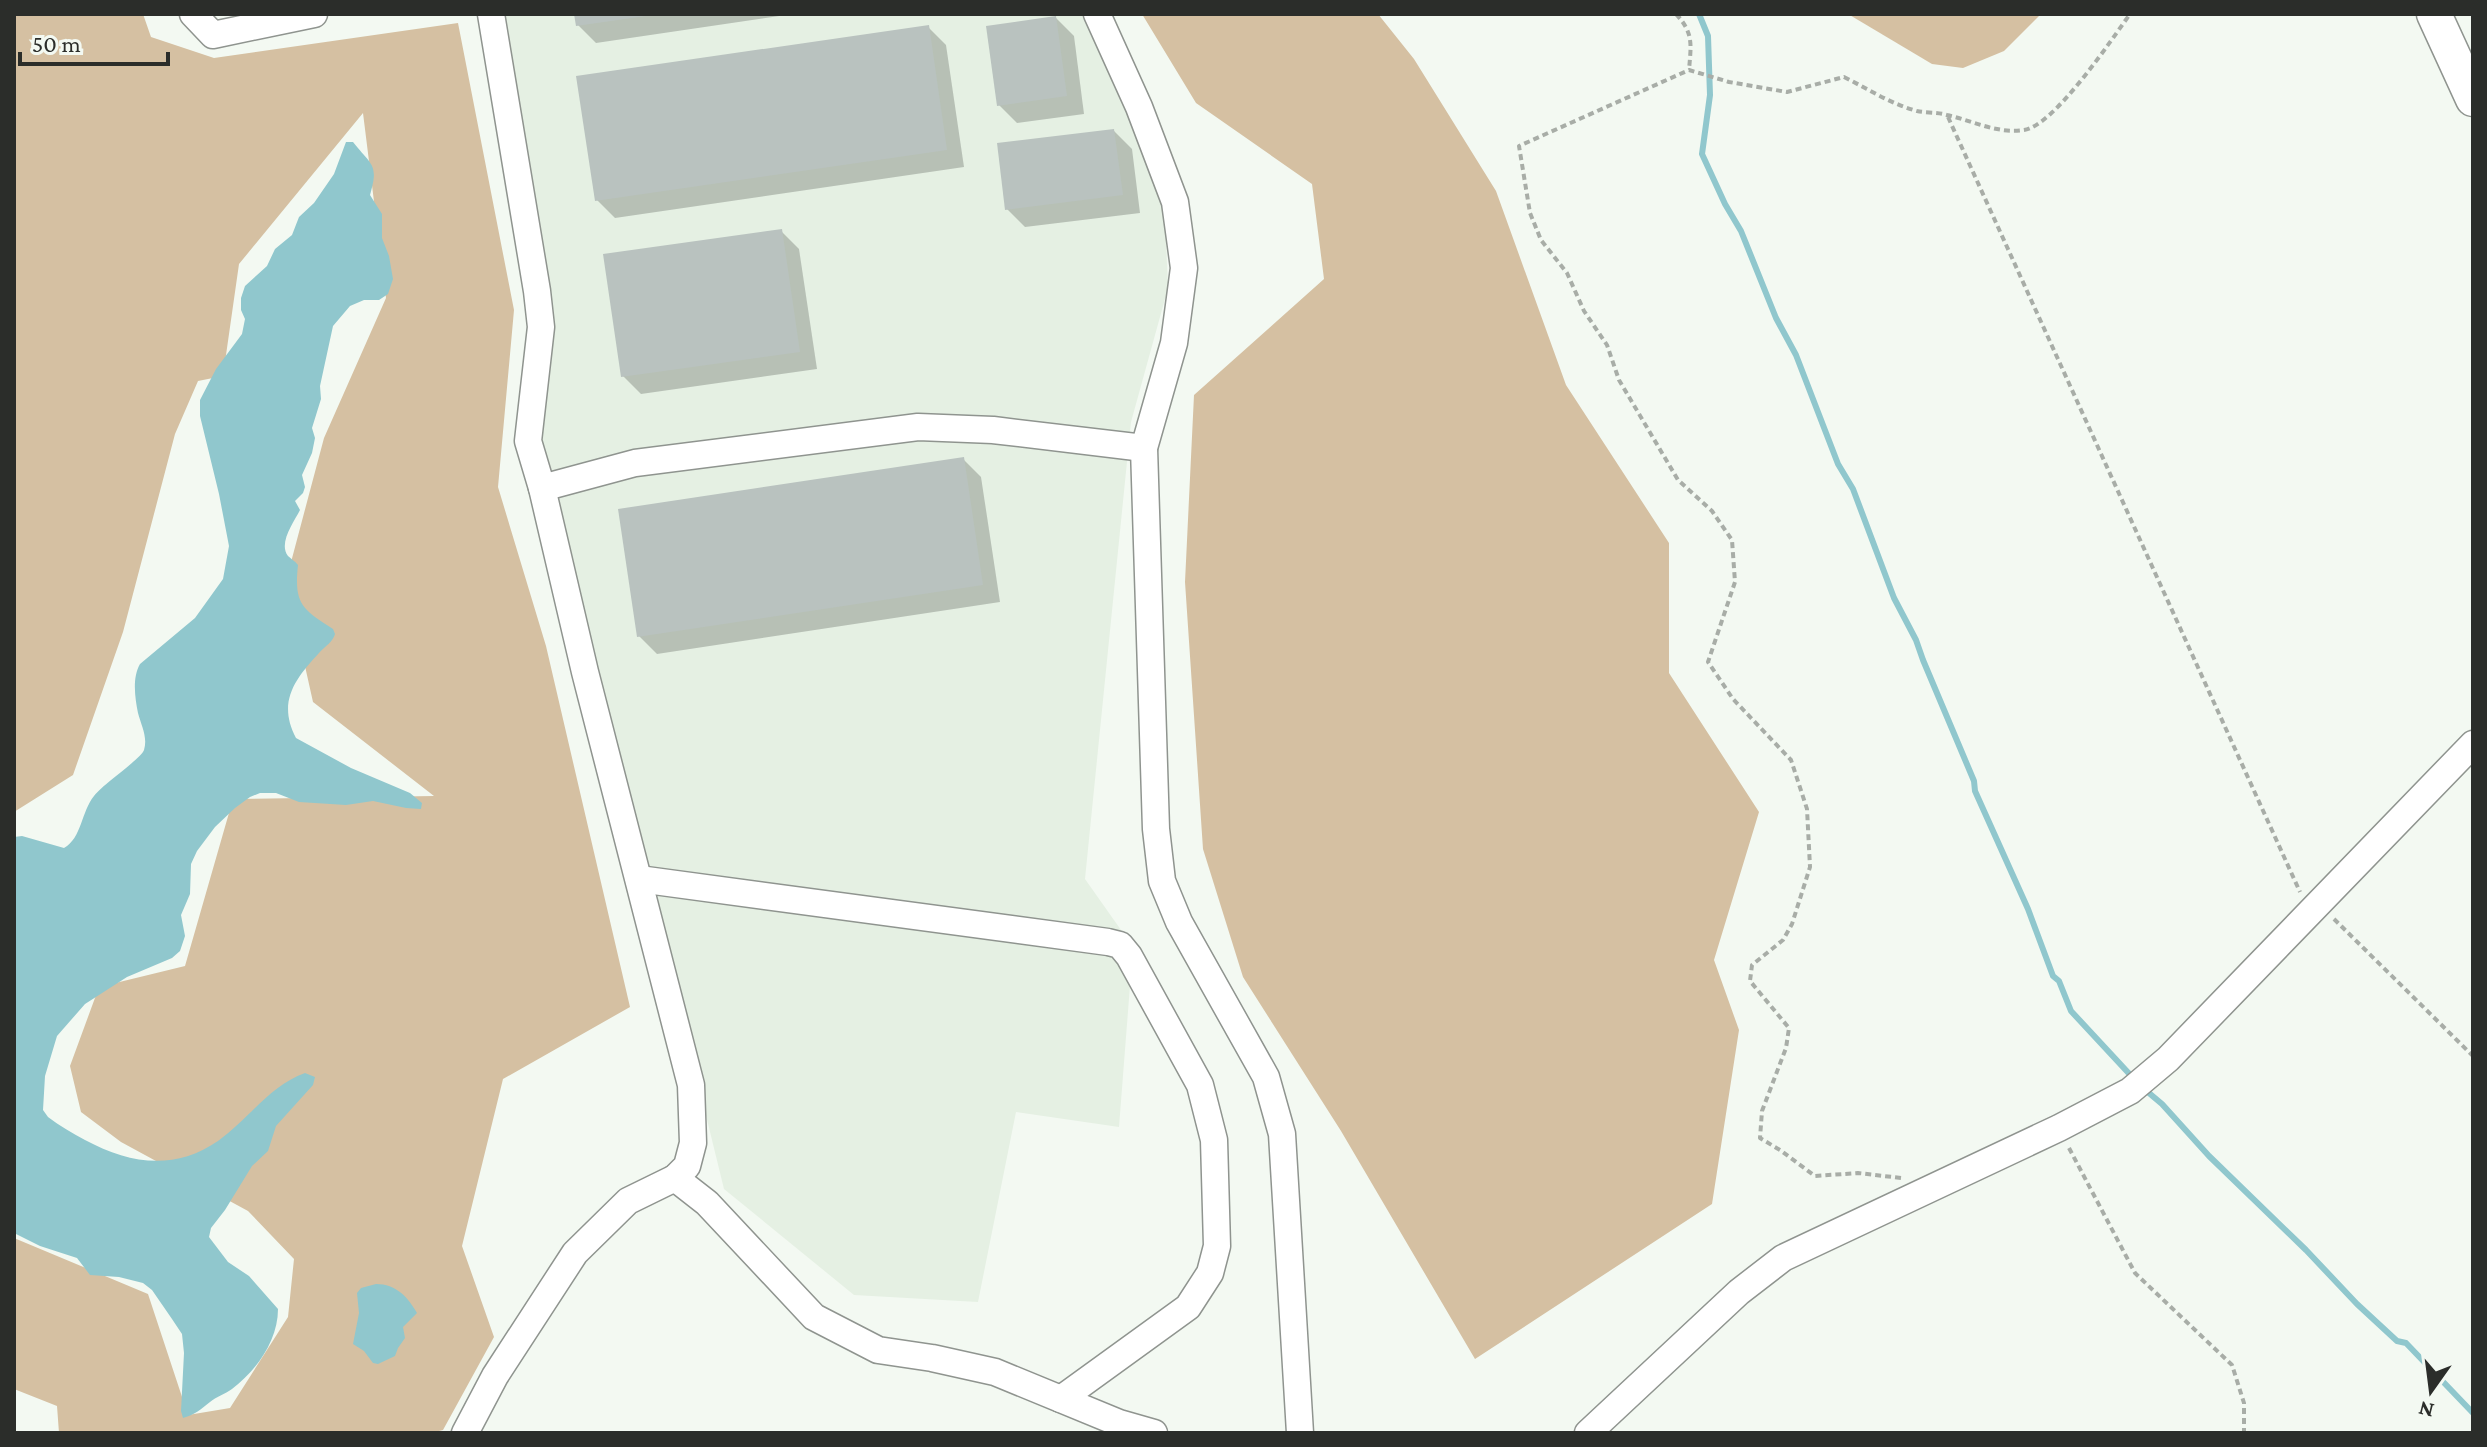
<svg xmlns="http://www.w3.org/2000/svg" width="2487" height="1447" font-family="'Crimson Pro',serif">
<rect width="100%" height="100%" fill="#f3f9f2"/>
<polygon fill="#e5f0e3" points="500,14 1084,14 1150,147 1165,215 1168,288 1131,422 1085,879 1133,947 1119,1127 1016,1112 978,1302 854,1295 724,1189 539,433"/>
<g fill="#d5c0a2">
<polygon points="14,14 143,14 151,37 214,58 458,23 514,310 498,487 546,646 630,1007 503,1079 462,1246 494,1337 443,1430 431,1433 59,1433 57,1406 14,1389 14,1238 148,1294 188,1415 230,1408 288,1317 294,1259 248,1211 121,1142 81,1112 70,1066 99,987 185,966 233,799 434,796 313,702 286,581 324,438 386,298 363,113 239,264 223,376 198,381 175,434 123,632 73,775 14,812"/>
<polygon points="1142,14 1378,14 1414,59 1496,191 1566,385 1669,543 1669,673 1759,812 1714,960 1739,1030 1712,1204 1475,1359 1341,1131 1243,977 1203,849 1185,582 1194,395 1324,279 1312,184 1196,103"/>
<polygon points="1848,14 2041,14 2004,51 1963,68 1932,64"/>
</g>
<g fill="#90c7cd">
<path d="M346,142H353C372,166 379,164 370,195L382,214V238L389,256L393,279L388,294L379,300H364L350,306L333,326L320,386L321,399L312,428L315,438L312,453L302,475L305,487L303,493L295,501L300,510C294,522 278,543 288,556C291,559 295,561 298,565C294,603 301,609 333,629L335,634C333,642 325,646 319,653C295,679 277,702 296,738L351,768L410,793L422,803L421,809L406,808L373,801L346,805L299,802L276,793H260L250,797L235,808L215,827L197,851L191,864L190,894L181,915L185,936L180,951L172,958L127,977L85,1004L57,1036L45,1076L43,1110L48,1117C60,1126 72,1133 85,1140C130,1164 174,1171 218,1141C249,1119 269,1086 305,1073L315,1077L313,1085L276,1126L268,1151L252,1166L225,1210L211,1228L209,1237L228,1262L249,1276L278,1309C278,1340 257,1370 232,1389C225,1394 216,1397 210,1402C200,1410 196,1414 183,1418L181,1411L184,1353L182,1334L172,1319L152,1290L143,1283L119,1277L90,1275L77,1258L40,1246L14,1233V837L22,836L64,848C82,838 81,812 94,796C104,783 141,759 144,750C148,737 141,725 138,713C135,698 132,678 140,664L195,618L223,579L229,546L219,494L200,416V400L216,369L242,334L245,319L241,310V298L245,286L267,266L275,249L292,235L299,217L314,203L334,174Z"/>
<path d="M376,1284C396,1284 408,1297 417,1313L403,1327L405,1338L398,1348L395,1356L378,1364L373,1363L364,1351L353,1344L359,1313L357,1293L361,1288Z"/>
</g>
<g fill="#0003">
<polygon points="576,14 793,14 596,43 578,25"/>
<polygon points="1056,18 1074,36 1084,114 1017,123 999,105"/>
<polygon points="928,27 946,45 964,167 615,218 597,200"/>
<polygon points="1114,131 1132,149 1140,213 1025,227 1007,209"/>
<polygon points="781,231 799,249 817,369 641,394 623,376"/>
<polygon points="963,459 981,477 1000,602 657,654 639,636"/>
</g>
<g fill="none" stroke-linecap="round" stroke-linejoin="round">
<g stroke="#90c7cd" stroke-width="6">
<polyline points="1699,14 1708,36 1710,95 1702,154 1725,204 1741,231 1776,318 1796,355 1838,464 1853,489 1894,598 1916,640 1923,660 1974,781 1975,791 2028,909 2053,976 2059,981 2071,1011 2135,1080"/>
<polyline points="2143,1088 2162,1104 2209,1156 2306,1250 2357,1304 2397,1341 2406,1343 2473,1413"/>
</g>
</g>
<g fill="#b9c2bf">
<polygon points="574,14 646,14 646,16 576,26"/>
<polygon points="1056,16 1067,96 997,106 986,26"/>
<polygon points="929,25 947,150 595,201 576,76"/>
<polygon points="1114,129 1123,195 1005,210 997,143"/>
<polygon points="782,229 800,352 621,377 603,254"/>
<polygon points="964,457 983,585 637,637 618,509"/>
</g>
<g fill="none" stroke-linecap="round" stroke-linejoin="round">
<g stroke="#8f948f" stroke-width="29">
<g id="minor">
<polyline points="193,14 213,35 314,14"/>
<polyline points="1097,14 1139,107 1175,202 1184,268 1174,343 1144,448 1156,829 1162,881 1179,922 1266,1077 1282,1134 1300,1433"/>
<polyline points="542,488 635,463 918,427 993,430 1144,448"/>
<polyline points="639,879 1108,942 1120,945 1129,956 1200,1085 1214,1140 1217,1246 1210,1273 1188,1307 1061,1399"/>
<polyline points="675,1178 707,1203 814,1317 878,1350 932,1358 995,1372 1119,1423 1154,1433"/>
<polyline points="465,1433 495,1376 575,1253 628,1201 675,1178 687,1166 693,1143 691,1085 585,672 542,488 528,441 541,327 537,291 491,14"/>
<polyline points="1588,1433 1739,1292 1783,1258 2059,1128 2130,1091 2168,1059 2473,744"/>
</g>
</g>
<g stroke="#8f948f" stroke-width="37">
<polyline id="major" points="2434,14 2473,99"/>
</g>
<g stroke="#a8ada7" stroke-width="4" stroke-dasharray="6 4" stroke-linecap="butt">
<path d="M1676,14C1694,33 1691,45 1689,70"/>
<polyline points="1948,117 2300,892"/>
<polyline points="2334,919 2473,1056"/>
<polyline points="2069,1148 2135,1273 2232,1365 2244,1403 2244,1433"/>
<path d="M1901,1178L1858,1173L1815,1176L1780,1150L1760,1138L1762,1111L1786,1048L1789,1028L1750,981L1752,965L1783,940L1792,924L1810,867L1807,809L1791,760L1733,699L1708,662L1735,582L1732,540L1712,511L1678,480L1619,380L1607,345L1584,311L1567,273L1541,240L1530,213L1519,146L1689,70L1729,82L1787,92L1844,77C1868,89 1891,104 1917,111C1926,113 1937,112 1947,115C1973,121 1997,134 2024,130C2054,126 2112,39 2130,14"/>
</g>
<use href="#minor" stroke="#fff" stroke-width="26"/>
<use href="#major" stroke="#fff" stroke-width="34"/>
</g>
<rect width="2487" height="1447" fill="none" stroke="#2b2d2a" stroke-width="32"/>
<g transform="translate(2431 1391) rotate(194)" stroke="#f3f9f2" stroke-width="6" paint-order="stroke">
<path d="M0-6L14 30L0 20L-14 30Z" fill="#2b2d2a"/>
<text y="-12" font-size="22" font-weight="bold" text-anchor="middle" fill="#2b2d2a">N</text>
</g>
<path d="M20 52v12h148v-12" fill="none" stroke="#2b2d2a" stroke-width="4"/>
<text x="32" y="52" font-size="24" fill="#2b2d2a" stroke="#f3f9f2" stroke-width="6" paint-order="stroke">50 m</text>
</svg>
